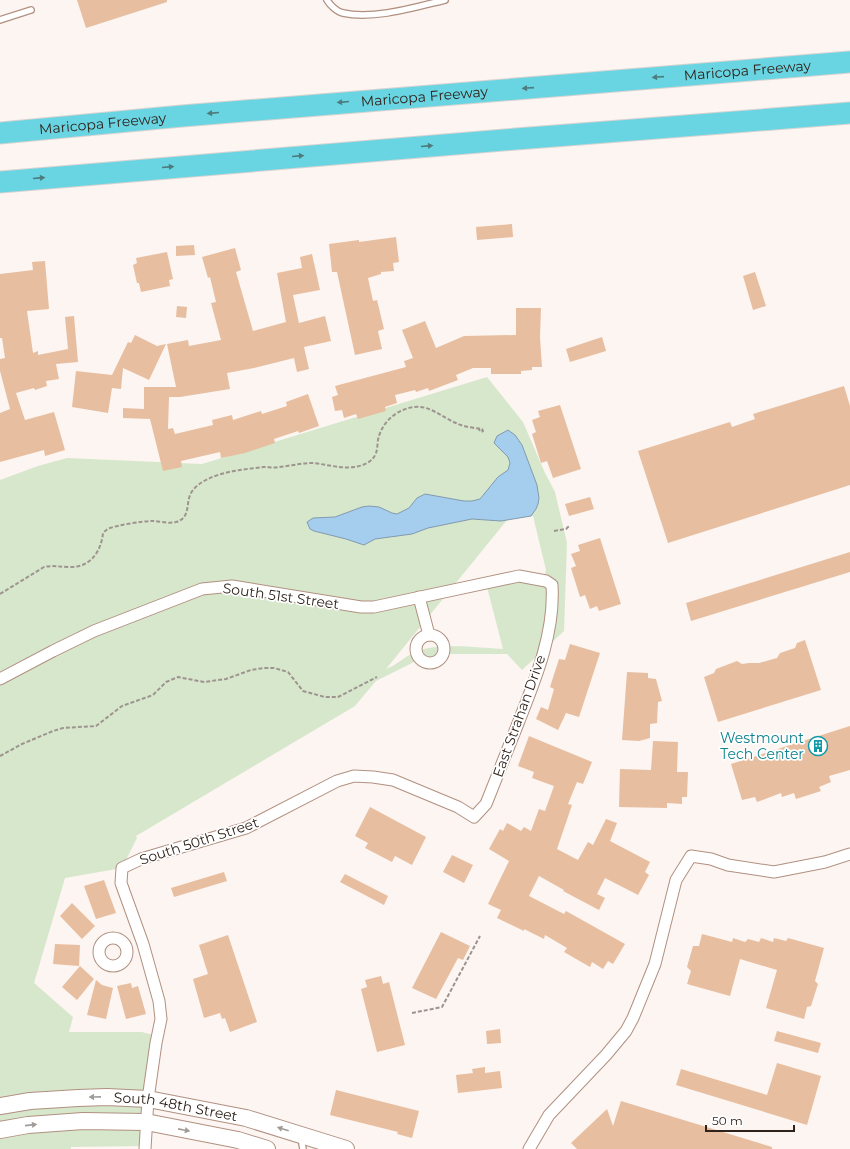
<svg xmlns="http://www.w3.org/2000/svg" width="850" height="1149" font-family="Montserrat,sans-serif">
<rect width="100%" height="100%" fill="#fcf5f1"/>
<path fill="#d7e7cc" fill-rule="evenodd" d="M487,377L523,422L545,473L555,492L567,543L564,631L522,670L507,654H444L420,659L376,681L355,706L136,836L137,838L122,868L65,878L34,983L73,1017L69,1032H142L157,1036L145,1146L71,1147V1149H0V480L38,466L67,458L202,464ZM533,516L546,570L543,580L486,583L503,649C481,648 435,642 416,652C405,656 397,665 386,669L507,520Z"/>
<polygon fill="#a5cdee" stroke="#829aaf" points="508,430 515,435 522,445 537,485 539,498 538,504 536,509 531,516 501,521 472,519 428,528 412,534 375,539 364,545 346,539 314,531 310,529 307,522 313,518 335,517 362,507 369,506 379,507 392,513 397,514 409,508 417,498 425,494 464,501 472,501 480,499 498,477 508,470 510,463 508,457 494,443 497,436"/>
<g fill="#e8bea0">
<polygon points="77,0 167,0 167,2 86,28"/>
<polygon points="512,224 513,237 477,240 476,227"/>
<polygon points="396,237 399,262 393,263 394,271 381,272 381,274 368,278 373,301 377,300 384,329 378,331 382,349 355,355 337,272 332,272 329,244 359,240 359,242"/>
<polygon points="194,245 195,255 176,256 176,246"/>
<polygon points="235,248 241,270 236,272 253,331 286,322 277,273 302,268 300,257 312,254 320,290 293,295 299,323 325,316 331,341 304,347 309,369 297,372 294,358 254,368 227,373 230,389 180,397 169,397 168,429 173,428 175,434 213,425 212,420 232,415 233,420 261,411 262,414 287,406 286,402 308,394 319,426 299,433 298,431 274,439 275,443 245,453 221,458 220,452 181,461 182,467 163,471 150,419 123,418 123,408 144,409 144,387 176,387 167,344 188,340 189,346 221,340 211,303 216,302 210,277 208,278 202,257"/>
<polygon points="167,252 173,279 169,280 170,286 141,292 139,283 137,283 133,265 137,263 136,258"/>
<polygon points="45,261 49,309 27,311 33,353 38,351 38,355 68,349 65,317 74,316 78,362 56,364 59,379 46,381 47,386 35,390 34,388 16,393 25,420 54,412 65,450 45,456 44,450 0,462 0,413 10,409 0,371 0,359 5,358 2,338 0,338 0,274 33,270 32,262"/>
<polygon points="755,272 766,306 753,310 743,276"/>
<polygon points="177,306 187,307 186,318 176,317"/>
<polygon points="516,308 541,308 540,337 542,367 532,367 532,370 521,371 521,374 491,374 491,368 473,368 456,375 458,380 429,391 428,388 416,392 415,390 395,395 397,403 385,407 386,411 358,419 356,414 344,418 342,410 335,411 332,397 338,395 335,386 406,367 404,361 413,358 402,330 425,321 436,348 464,336 516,335"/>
<polygon points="135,335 157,346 166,344 149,380 123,368 121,389 112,388 108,413 72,407 76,371 112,375 128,342 131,343"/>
<polygon points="602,337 606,351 570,362 566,349"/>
<polygon points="844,386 850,406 850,485 668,543 638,451 730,422 732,427 755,419 753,414"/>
<polygon points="560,405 581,469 553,478 547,461 541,463 532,434 536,432 532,420 540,417 538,411"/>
<polygon points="590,497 594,509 569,516 565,504"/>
<polygon points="600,538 621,604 599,611 597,606 590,609 585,595 580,597 571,568 576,566 571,554 580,551 578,545"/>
<polygon points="850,552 850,572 691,621 686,603"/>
<polygon points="805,640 821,690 718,722 704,677 714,673 716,669 737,661 742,664 749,663 759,663 777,658 780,653 795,648 797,643"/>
<polygon points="570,644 600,653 579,717 566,713 558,730 536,719 541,707 548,710 554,689 550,687 559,659 565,660"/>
<polygon points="627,672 648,673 648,678 656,679 662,701 658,702 657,723 650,724 650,738 639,741 622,740"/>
<polygon points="850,726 850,770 829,776 831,782 819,787 821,791 796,799 794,793 782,797 781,793 757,802 755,797 742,800 731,764"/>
<polygon points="529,736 592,762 583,784 577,782 568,804 572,805 557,849 578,860 588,842 593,845 606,819 617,823 610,841 650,862 645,872 649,875 638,895 605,878 597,894 605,898 599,910 563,891 564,890 539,876 529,896 564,914 566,911 625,944 613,964 608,961 603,969 592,962 590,967 564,952 567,948 545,935 544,939 524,929 524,931 497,918 501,910 488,904 509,861 489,849 500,829 503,831 507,823 521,831 524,827 531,831 539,809 545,811 554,786 532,778 534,772 518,766"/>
<polygon points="653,741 678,742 677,772 688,772 687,797 682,797 682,804 667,803 667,808 619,807 620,769 651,770"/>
<polygon points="370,807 426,837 412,865 395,856 392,862 365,848 368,843 355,836"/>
<polygon points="452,855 473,865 464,883 443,872"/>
<polygon points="224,872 227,881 174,897 171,888"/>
<polygon points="345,874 388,896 384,905 340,882"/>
<polygon points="104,880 116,913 96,919 84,886"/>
<polygon points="72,903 95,926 82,939 60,916"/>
<polygon points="441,932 470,946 463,960 458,958 436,999 412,988"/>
<polygon points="702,934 732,942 733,938 745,942 748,939 759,942 761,938 773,942 774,938 786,941 788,938 824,948 815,981 818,984 811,1006 807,1007 804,1019 766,1008 777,970 740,959 730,996 687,984 691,971 687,967 693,946 699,946"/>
<polygon points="228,935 257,1022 230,1032 225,1018 222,1019 220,1013 204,1018 193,979 208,974 199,945"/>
<polygon points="55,944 80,945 79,966 53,964"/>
<polygon points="80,966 94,979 77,1000 62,987"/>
<polygon points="381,976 383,984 389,982 405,1045 377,1052 361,989 367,987 365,980"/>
<polygon points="96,980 102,985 113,988 106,1019 87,1015"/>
<polygon points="131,983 132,988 138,986 146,1014 126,1019 117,986"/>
<polygon points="500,1029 501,1043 487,1044 486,1031"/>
<polygon points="777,1031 821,1043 818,1053 774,1041"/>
<polygon points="777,1063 821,1076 807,1125 676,1085 681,1069 767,1095"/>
<polygon points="485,1067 485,1073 500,1071 502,1088 458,1093 456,1075 473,1073 472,1069"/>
<polygon points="336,1090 419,1111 412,1138 397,1134 398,1132 330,1115"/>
<polygon points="621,1101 772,1147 772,1149 577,1149 571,1143 607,1109 613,1126"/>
</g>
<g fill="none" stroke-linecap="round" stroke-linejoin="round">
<g stroke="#b19080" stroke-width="8">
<g id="lane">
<path d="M327,0C330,5 337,12 343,13C373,20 416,7 445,0"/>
<polyline points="0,20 31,10"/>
<polyline points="303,1149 302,1144 303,1137"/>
</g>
</g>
<g stroke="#b19080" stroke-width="13">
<g id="street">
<polyline points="419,597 429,635"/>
<circle cx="430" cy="649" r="14"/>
<path d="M0,679L53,651L94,631L202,589L232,586L361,607H374L519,576L546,581L552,585C555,632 536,678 519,721C508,749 497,777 486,804L474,817L458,807L393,780L373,777L354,776L337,781L246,828L141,859L122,868L121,883L143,944L159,1001L161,1019L156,1043L148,1099L145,1149"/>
<circle cx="113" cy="952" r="14"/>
<polyline points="529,1149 549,1115 606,1055 626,1031 633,1018 655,964 676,880 691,856 711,859 728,865 774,872 825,862 850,854"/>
</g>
</g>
<g stroke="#b19080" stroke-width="18">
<g id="secondary">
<path id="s1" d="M0,1106L30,1101L78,1098L107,1097L148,1099L246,1118L346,1149"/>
<polyline points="0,1130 28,1125 83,1121 146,1122 238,1140 267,1149"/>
</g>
</g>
<g stroke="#d5d3d1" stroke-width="23">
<g id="highway">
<path id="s2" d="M0,133L182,116L850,62"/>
<polyline points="0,182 516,139 850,113"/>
</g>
</g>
<g stroke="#9e948f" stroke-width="2" stroke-dasharray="4 2" stroke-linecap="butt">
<polyline points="554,531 566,529 569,526"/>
<path d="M0,594L44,567C53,565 60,567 69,567C90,568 101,552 103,533C105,531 107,529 110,528C119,525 142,521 152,521C159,521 168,524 176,522C190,518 186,506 190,495C193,488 201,482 208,479C224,471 246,469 264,467C269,467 274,468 279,467C290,466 301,463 312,463C326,464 340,469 354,467C363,466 373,462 376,453C378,448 377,441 379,436C384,420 398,409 414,407C430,405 443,418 456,423C464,427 474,428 482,429L483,431L481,432L478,428"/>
<polyline points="0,756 22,744 53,731 63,728 96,726 122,706 153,695 166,682 178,677 204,682 226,679 251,670 264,668 274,668 288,672 303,691 325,697 338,697 377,677"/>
<polyline points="412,1013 442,1007 480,936"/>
</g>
<use href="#lane" stroke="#fff" stroke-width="5.5"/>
<use href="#street" stroke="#fff" stroke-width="11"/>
<use href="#secondary" stroke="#fff" stroke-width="16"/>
<use href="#highway" stroke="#6ad5e2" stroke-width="21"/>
</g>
<defs><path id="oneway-solid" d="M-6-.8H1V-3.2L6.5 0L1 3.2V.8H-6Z"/></defs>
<g fill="#4c7c7e">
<use href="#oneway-solid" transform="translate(658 77) rotate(176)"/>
<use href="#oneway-solid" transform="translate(528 88) rotate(176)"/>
<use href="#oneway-solid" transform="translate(343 102) rotate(175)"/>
<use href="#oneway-solid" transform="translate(213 113) rotate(175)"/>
<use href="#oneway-solid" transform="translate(427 146) rotate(-5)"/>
<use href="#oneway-solid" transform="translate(298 156) rotate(-5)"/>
<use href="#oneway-solid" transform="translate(168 167) rotate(-5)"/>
<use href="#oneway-solid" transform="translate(39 178) rotate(-5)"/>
</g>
<g fill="#a19c98">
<use href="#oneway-solid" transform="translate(95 1097) rotate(179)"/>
<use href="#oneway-solid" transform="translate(31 1125) rotate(-6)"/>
<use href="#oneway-solid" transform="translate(283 1129) rotate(-163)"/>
<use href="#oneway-solid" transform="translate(184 1130) rotate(11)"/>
</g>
<defs>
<g id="building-ring" transform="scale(1)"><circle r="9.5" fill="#fff" stroke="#0f9aa8" stroke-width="1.5"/><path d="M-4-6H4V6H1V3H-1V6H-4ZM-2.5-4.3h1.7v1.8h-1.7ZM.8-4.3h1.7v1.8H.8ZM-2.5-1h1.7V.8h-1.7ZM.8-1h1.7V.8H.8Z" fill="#0f9aa8"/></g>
</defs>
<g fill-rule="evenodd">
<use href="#building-ring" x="818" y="746"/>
</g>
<g text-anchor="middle" stroke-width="3.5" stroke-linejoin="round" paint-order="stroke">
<g font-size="14" fill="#2f221b" stroke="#fff">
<text dy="5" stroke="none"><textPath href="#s2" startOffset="750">Maricopa Freeway</textPath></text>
<text dy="5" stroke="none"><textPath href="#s2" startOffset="426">Maricopa Freeway</textPath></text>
<text dy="5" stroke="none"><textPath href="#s2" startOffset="103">Maricopa Freeway</textPath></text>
<text transform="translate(281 596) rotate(8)" y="5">South 51st Street</text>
<text transform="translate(519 716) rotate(-70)" y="5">East Strahan Drive</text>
<text transform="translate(199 841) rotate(-18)" y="5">South 50th Street</text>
<text dy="5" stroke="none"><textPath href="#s1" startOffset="177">South 48th Street</textPath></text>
</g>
<g font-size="14" fill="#0d838f" stroke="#fff" text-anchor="end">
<text x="804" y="743">Westmount<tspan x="804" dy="16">Tech Center</tspan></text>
</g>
</g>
<path d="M706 1125v6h88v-6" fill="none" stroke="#2f221b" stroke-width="2"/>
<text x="712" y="1125" font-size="12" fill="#2f221b" stroke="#ffffff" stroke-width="3" paint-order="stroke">50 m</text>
</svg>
